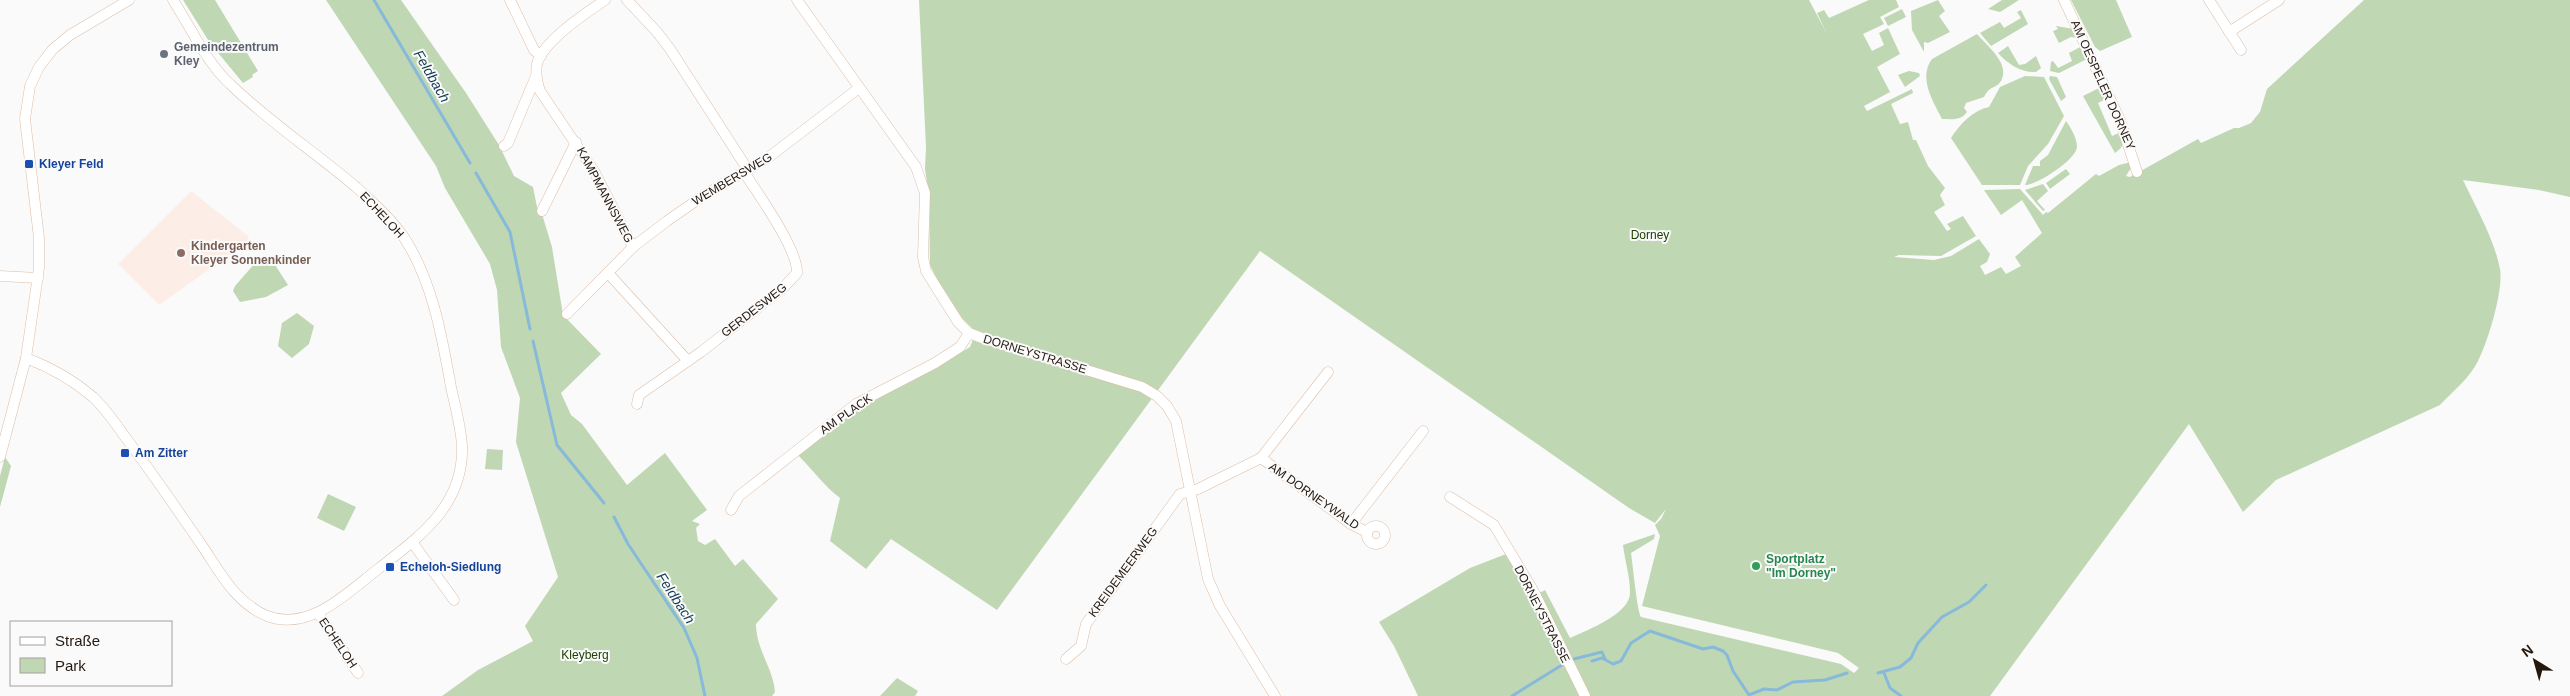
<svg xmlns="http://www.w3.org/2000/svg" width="2570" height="696" font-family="Arial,sans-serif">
<rect width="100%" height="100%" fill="#fafafa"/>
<polygon fill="#fcede7" points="191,191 248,236 249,241 159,305 118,264"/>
<g fill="#bfd7b3">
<polygon points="183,0 215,0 258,71 252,75 253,77 243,83 210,43"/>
<path d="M326,0H401L466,93L499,145L514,176L533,187L537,207L542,214L552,247L563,315L601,354L561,393L571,415L582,424L627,485L665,453L707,510L692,521L700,524L696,528L698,541L705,545L715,539L735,566L743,559L778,599L756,624C756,649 773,668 775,692L772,696H442L478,670L533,641L525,626L558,577L516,442L520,398L501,347L497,290L490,264L445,188L436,166Z"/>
<path d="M919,0H1809L1827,34L1817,13L1824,10L1829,18L1869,0H1896L1899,7L1880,17L1884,24L1863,34L1872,51L1884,45L1879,33L1888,28L1900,54L1877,67L1890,92L1864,106L1867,111L1912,89L1913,93L1891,104L1900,124L1908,122L1913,140H1916L1928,166L1945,188L1940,195L1945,205L1934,212L1947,231L1951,229L1947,224L1963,216L1976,236L1941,256L1899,255L1894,257L1934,260L1951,256L1979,239L1990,254L1987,262L1980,266L1985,275L2001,267L2006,274L2021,266L2015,257L2042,233L2022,200L2001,215L1984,190L2020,189L2043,215L2046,212L2048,213L2096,174L2099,176L2119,165L2135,161L2126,176L2130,177L2198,139L2201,143L2234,128H2239L2251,123L2260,112L2267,89L2364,0H2570V197L2539,190L2463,180C2476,208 2494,238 2500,269C2504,290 2486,350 2474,368C2465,382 2451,393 2440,405L2276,480L2243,512L2189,424L1990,696H1418L1394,646L1379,622L1470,568L1506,554L1532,597L1545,590L1570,638C1587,630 1631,614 1630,592C1630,577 1625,561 1623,545L1655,534L1654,539L1631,553C1633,566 1637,611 1641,617L1841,664L1854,673L1859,668L1838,653L1642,606L1660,536L1655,525L1661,519L1666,509L1655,523L1629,508L1260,251L997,610L891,539L866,569L830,541L840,498C824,486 812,469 798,455C845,406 913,382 970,347L976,332L962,318L938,281L930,265L929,196L925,169L926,147Z"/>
<polygon points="1938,0 1945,11 1939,16 1950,32 1928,43 1924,42 1924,52 1912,30 1911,11"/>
<polygon points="2002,0 2019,0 2000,12 1988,9"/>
<polygon points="2071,0 2116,0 2132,37 2100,51 2095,47"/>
<polygon points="1902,9 1906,17 1888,26 1884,18"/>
<polygon points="2021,10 2028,24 1991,46 1980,33 2000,22 2004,28 2021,18 2017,12"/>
<polygon points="2056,26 2074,29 2078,38 2071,37 2059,43 2053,31 2058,29"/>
<path d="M1977,34C1987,46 2011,64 2001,81C1996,89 1990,85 1984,97L1966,103L1964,108L1967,112C1961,121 1951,119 1942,119C1933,101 1918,78 1932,59Z"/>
<path d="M2008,46L2019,65L2025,64L2036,56L2041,68L2036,72C2021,73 2008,64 1998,53Z"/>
<polygon points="2082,46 2087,59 2059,73 2050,71 2051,62 2053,61 2058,68 2072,61 2069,53"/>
<polygon points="1909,71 1919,73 1920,76 1905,87 1898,75"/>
<path d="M2025,76L2044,77L2064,116L2048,144L2028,166L2020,185H1982L1951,138C1960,124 1973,110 1989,107L2000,87Z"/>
<polygon points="2050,76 2057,77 2066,97 2061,101 2049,79"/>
<path d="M2101,87L2106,99L2098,103L2112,136L2121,132C2124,143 2124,147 2115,153L2083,96Z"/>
<path d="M2066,121C2071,128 2077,138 2077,147C2076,160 2037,185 2025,185L2033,166H2040V161L2048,155Z"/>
<polygon points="2066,169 2070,174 2050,189 2046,183"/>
<polygon points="2043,184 2048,191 2037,201 2045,210 2043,211 2025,190"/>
<polygon points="270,257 288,285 266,297 240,302 233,291 235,286 256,262"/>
<polygon points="297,313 314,326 309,344 292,358 278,346 282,323"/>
<polygon points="487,449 503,450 502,470 485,469"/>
<polygon points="5,457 11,466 0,507 0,476"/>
<polygon points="328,494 356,507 344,531 317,518"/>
<polygon points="897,678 918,691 915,696 880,696"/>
</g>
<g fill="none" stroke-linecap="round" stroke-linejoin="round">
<g stroke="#87b9da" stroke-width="3">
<polyline points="374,0 470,163"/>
<polyline points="476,173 510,232 530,329"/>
<polyline points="533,341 557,445 604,503"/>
<polyline points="614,517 628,544 684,628 697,658 705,696"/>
<polyline points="1574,659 1602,652 1605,659"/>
<polyline points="1592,661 1602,658 1613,664 1621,661 1631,643 1650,631 1703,649 1713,647 1723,651 1727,655 1733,671 1749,695 1764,689 1777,690 1793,682 1825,680 1847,673"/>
<polyline points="1878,673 1900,667 1911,658 1918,643 1942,617 1969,602 1986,585"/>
<polyline points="1884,673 1890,688 1901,696"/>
<polyline points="1512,696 1562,665"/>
</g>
<g stroke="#debda5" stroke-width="11">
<g id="street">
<polyline points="510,0 534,50 541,56"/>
<path d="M605,0C586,13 543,41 537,64C535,74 537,82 540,91L594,171L633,247"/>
<polyline points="627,0 657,32 670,49 748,170"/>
<polyline points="797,0 916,167 925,193 923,257 926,271 958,322 969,333 982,338 1142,387 1157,396 1167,406 1176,421 1208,579 1220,606 1275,696"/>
<polyline points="2064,0 2120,120 2137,172"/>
<polyline points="2209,0 2241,50"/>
<polyline points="2229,32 2279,0"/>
<polyline points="504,146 508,143 536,76"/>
<polyline points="542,211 576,142"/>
<polyline points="608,273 688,361"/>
<polyline points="0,276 38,278"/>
<polyline points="567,314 633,247 667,221 703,196 769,157 859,88"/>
<path d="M26,358C50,367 73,380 93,397C109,412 121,432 134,449C158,481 180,514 203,547C221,574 236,603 267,616C310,632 347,593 378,569C419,537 464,506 462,446C461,427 455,406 451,387C442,337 433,283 405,239C392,219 373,203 356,187C315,152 269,122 230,84C206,62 191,28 173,0"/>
<path d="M637,404L639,395L701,352L784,287L797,273C798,249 758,194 744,172"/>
<polyline points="0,457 26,358 39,268 39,238 25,119 30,86 39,67 52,50 70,35 129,0"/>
<polyline points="1261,458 1328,372"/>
<polyline points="1450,497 1494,525 1534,592 1585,696"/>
<polyline points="731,510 739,496 856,404 935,363 960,347 969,333"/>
<polyline points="1351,524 1423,431"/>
<circle cx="1376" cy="535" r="9"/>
<polyline points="412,542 454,600"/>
<polyline points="318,613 358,673"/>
<polyline points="1066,659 1081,646 1086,624 1180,494 1198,489 1261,458 1351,524 1367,532"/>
</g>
</g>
<use href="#street" stroke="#fff" stroke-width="10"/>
</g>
<circle fill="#6b7280" stroke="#fafafa" stroke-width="2" cx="164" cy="54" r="5"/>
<g fill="#1a4fb4" stroke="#fafafa" stroke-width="2">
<rect x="24" y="159" width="10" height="10" rx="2.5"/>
<rect x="120" y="448" width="10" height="10" rx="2.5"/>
<rect x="385" y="562" width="10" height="10" rx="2.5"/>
</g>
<circle fill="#8d6e63" stroke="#fafafa" stroke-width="2" cx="181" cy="253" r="5"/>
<circle fill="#2e9e5b" stroke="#fafafa" stroke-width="2" cx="1756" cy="566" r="5"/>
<g text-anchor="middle" stroke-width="4" stroke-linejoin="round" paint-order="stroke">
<g font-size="12" font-weight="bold" fill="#5b616d" stroke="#fafafa" text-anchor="start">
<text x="174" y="51">Gemeindezentrum<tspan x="174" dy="14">Kley</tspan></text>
</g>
<g font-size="12" fill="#24180f" stroke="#fafafa">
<text transform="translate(2103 85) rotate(66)" y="4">AM OESPELER DORNEY</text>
<text transform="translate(732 179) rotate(-31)" y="4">WEMBERSWEG</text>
<text transform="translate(605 195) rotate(62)" y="4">KAMPMANNSWEG</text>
<text transform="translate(382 215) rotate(47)" y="4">ECHELOH</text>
<text transform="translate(754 310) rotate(-38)" y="4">GERDESWEG</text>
<text transform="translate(1035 354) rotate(17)" y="4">DORNEYSTRASSE</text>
<text transform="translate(846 414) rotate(-35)" y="4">AM PLACK</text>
<text transform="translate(1314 496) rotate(35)" y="4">AM DORNEYWALD</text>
<text transform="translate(1123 572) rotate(-54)" y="4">KREIDEMEERWEG</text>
<text transform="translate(1542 614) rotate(63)" y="4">DORNEYSTRASSE</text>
<text transform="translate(338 643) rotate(56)" y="4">ECHELOH</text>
</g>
<g font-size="12" font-weight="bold" fill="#164399" stroke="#fafafa" text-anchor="start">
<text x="39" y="168">Kleyer Feld</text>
<text x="135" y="457">Am Zitter</text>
<text x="400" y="571">Echeloh-Siedlung</text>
</g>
<g font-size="12" fill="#1d4100" stroke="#fafafa">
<text x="1650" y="239">Dorney</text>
<text x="585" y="659">Kleyberg</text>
</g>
<g font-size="12" font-weight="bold" fill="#785e54" stroke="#fafafa" text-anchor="start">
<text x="191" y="250">Kindergarten<tspan x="191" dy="14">Kleyer Sonnenkinder</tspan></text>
</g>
<g font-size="12" font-weight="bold" fill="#27864d" stroke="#fafafa" text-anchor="start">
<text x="1766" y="563">Sportplatz<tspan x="1766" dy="14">"Im Dorney"</tspan></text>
</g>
<g font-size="14" font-style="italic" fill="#133c53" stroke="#fafafa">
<text transform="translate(432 76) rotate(60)" y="5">Feldbach</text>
<text transform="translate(676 598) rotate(57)" y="5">Feldbach</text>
</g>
</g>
<rect x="10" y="621" width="162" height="65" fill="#fafafa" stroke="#a4a09c"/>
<rect x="20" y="637" width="25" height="8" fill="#ffffff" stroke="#a4a09c"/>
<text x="55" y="646" font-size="15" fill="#24180f">Straße</text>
<rect x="20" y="658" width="25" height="15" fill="#bfd7b3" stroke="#a4a09c"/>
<text x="55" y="671" font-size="15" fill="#24180f">Park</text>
<g transform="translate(2535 661) rotate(323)" stroke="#fafafa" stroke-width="4" paint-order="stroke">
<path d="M0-4L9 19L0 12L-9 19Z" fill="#24180f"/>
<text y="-8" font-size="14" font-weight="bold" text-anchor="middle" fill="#24180f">N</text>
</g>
</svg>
